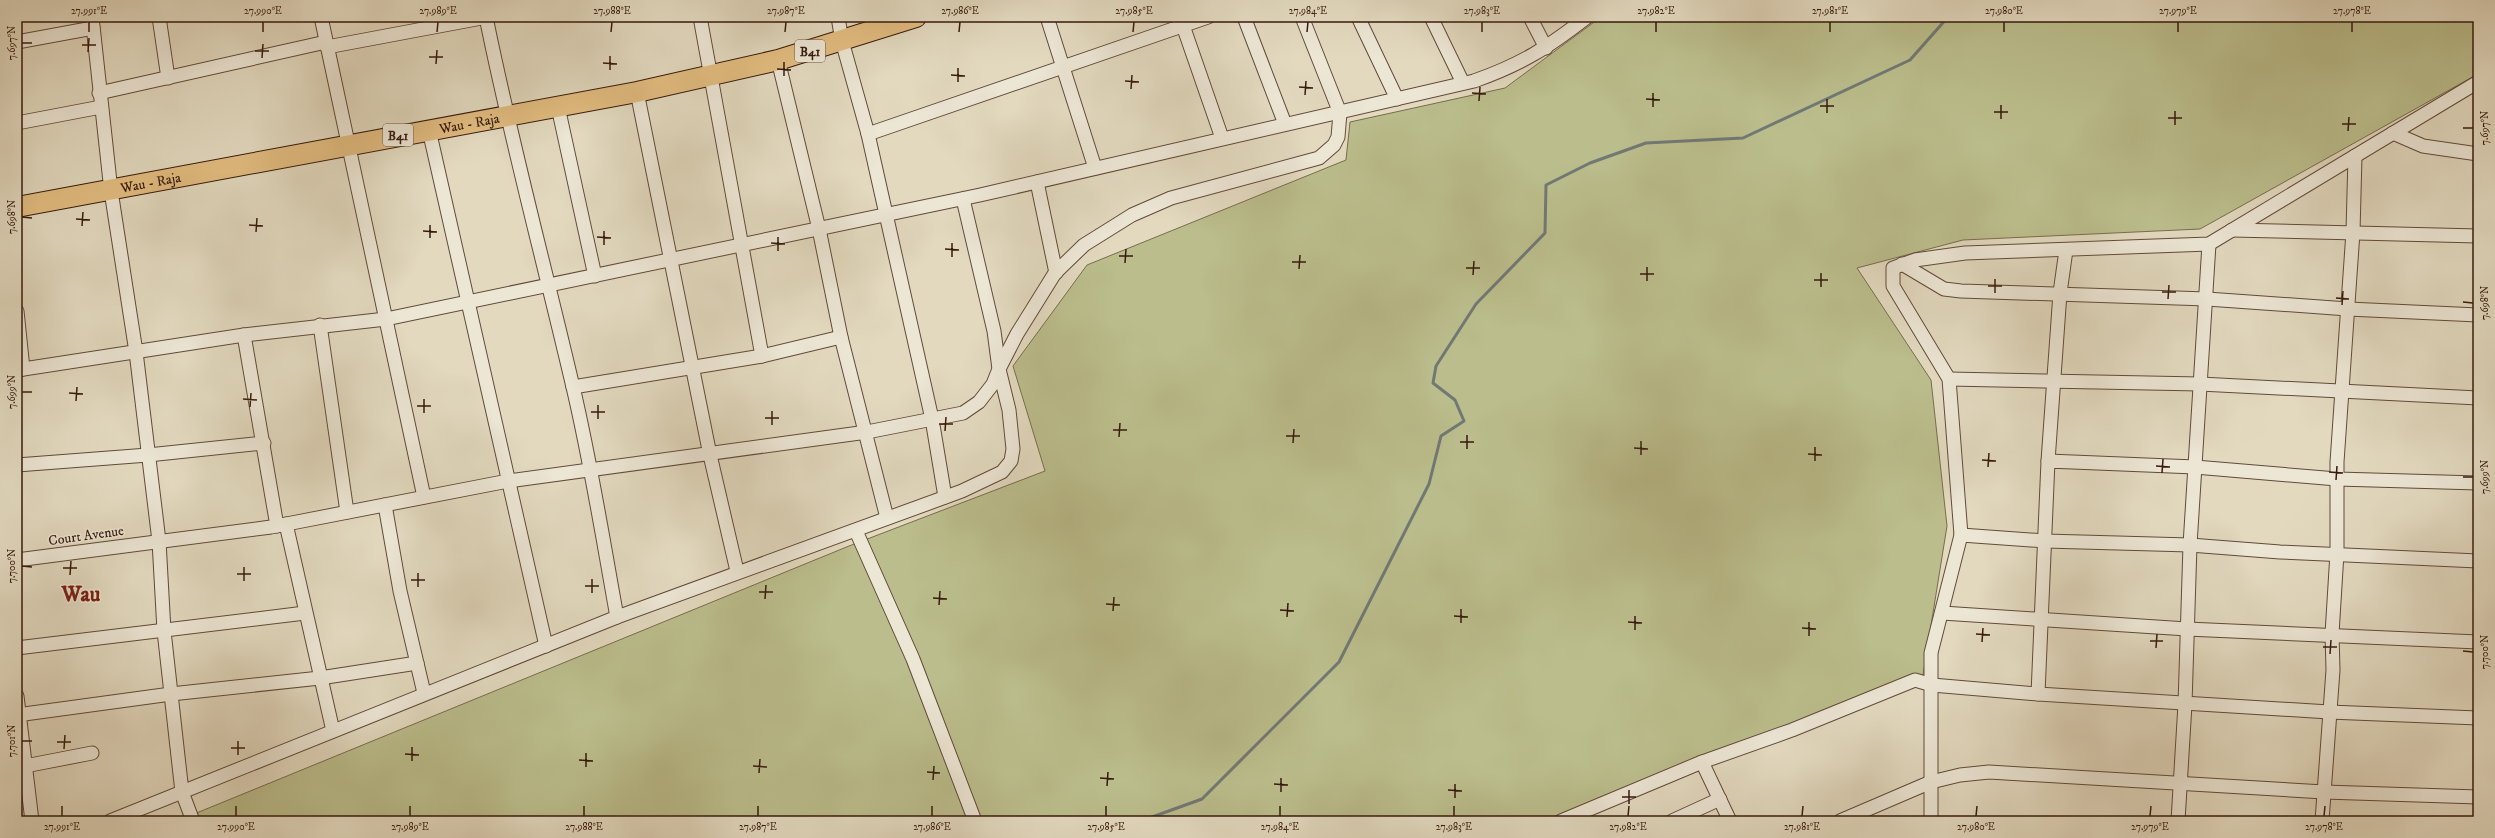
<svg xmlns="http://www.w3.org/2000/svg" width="2495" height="838" font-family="'IM FELL DW Pica',serif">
<rect width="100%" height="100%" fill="#e2d9bf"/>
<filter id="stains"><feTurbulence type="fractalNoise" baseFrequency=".005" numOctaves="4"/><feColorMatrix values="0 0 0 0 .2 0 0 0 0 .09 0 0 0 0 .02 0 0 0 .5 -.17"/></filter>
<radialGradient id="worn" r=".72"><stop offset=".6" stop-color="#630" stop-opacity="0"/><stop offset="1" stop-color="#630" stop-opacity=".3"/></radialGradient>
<polygon fill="#bbbd8c" stroke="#796c4c" points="1601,17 2478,17 2478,74 2200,229 1963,240 1857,268 1931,380 1947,526 1923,675 1560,821 177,821 849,546 1045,471 1013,366 1087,265 1346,160 1350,122 1505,88"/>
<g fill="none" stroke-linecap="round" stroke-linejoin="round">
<polyline stroke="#717975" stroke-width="3" points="1141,821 1202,799 1339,662 1429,484 1441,436 1464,421 1455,400 1433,383 1436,366 1476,304 1545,233 1546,185 1590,163 1646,143 1743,138 1910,60 1948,17"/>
<g stroke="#624a39" stroke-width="15">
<g id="minor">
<polyline points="92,17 111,191 136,352 159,541 164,631 182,792 193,821"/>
<polyline points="159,17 168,78"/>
<polyline points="321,17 424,497"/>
<path d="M486,17C511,141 544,263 573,387C591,463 603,540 617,617"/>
<polyline points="700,17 762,356"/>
<polyline points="838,17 842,41 868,134 932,419 945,497"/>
<polyline points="1047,17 1095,168"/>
<polyline points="1180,17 1222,138"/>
<polyline points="1244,17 1285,124"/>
<polyline points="1358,17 1397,99"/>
<polyline points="1431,17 1463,83"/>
<polyline points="1530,17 1546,48"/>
<polyline points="17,42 93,28"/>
<polyline points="327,47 487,17"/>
<polyline points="778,60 819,229 841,337 887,518"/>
<polyline points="637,92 710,455 737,571"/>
<polyline points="99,93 326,42"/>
<polyline points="558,107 595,276"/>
<polyline points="17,123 101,107"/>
<polyline points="429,130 546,646"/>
<polyline points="2393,133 2423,146 2478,154"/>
<polyline points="868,134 1208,17"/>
<polyline points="1037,182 1056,273"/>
<polyline points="2232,230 2478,236"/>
<polyline points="1902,264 1944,289 1961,291 2207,299 2348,309 2478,315"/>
<polyline points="17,311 23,369"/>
<polyline points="320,325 347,512"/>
<polyline points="244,335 277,526"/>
<path d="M17,370L244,335L386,319L980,195L1474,81C1522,64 1547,48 1587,17"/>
<polyline points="1949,379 2200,384 2478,398"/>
<polyline points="573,387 762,356 841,337"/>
<polyline points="2048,461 2060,293 2066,250"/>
<polyline points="17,465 148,455 264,443"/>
<polyline points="385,505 400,591 424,693"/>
<polyline points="286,524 333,731"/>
<polyline points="856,531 913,659 975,821"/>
<polyline points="1961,535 2045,541 2190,545 2280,552 2478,561"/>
<polyline points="17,560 271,527 508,481 867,432 963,413 979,402 993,384 999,369 994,331 963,199"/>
<polyline points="1942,613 2187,629 2478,642"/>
<polyline points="17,648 305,613"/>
<polyline points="2038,694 2048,461 2195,467 2337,479 2478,483"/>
<polyline points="17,696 32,821"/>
<polyline points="17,715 171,694 320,678 417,663"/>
<polyline points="1702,762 1730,821"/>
<polyline points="25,766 92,753"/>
<polyline points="110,821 617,617 962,491 1002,472 1011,461 1013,449 1009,410 999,369 1017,334 1055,273 1084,245 1132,215 1171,198 1319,158 1334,145 1338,137 1340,113 1302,17"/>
<polyline points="1561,821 1702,762 1792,730 1915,680 1932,685 2038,694 2329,712 2478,718"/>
<polyline points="1672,821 1720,799"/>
<polyline points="1840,821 1931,782 1960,775 1989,772 2324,792 2478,797"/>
<polyline points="1931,821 1931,653 1961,535 1949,379 1893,286 1893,268 1915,260 1965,253 2209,244 2478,82"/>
<polyline points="2178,821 2185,704 2190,545 2209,244"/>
<polyline points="2322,821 2333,670 2332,634 2337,553 2337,462 2353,232 2355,156"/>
</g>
</g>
<g stroke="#371a0c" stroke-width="22">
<g id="primary">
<path id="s1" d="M17,207L637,92L778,60L916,17"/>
</g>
</g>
<use href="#minor" stroke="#ece6d5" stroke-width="13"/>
<use href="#primary" stroke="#e1bc80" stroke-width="20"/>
</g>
<path fill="none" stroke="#371a0c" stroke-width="1.5" d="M89,32V22M263,32V22M437,32L438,22M611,32L612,22M785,32L786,22M959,32L960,22M1133,32L1134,22M1307,32L1308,22M1482,32V22M1656,32V22M1830,32V22M2004,32V22M2178,32V22M2352,32V22M22,43H32M82,45H96M255,51H269M88,52L89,38M429,57H443M262,58L263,44M603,63L617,64M436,64L437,50M777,69L791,70M610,70V56M951,75L965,76M784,76V62M1125,81L1139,82M958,82V68M1299,87L1313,88M1131,89L1132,75M1472,93L1486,94M1305,95L1306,81M1646,99L1660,100M1479,101L1480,87M1820,106H1834M1653,107V93M1994,112H2008M1827,113V99M2168,118H2182M2001,119V105M2342,124H2356M2175,125V111M2463,128H2473M2348,131L2349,117M22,217L32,218M76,219L90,220M249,225L263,226M82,226L83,212M423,231L437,232M256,232L257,218M597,237L611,238M430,238V225M771,243L785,244M604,245V231M945,249L959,250M778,251V237M1119,256H1133M952,257V243M1292,262H1306M1125,263L1126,249M1466,268H1480M1299,269L1300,255M1640,274H1654M1473,275L1474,261M1814,280H1828M1647,281V267M1988,286H2002M1821,287V273M2162,292H2176M1995,293V279M2336,298L2349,299M2168,299L2169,285M2463,302L2473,303M2342,305L2343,291M22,392H32M69,393L83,394M243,399L257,400M76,401L77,387M417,406H431M250,407L251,393M591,412H605M424,413V399M765,418H779M598,419V405M939,424H953M772,425V411M1113,430H1127M945,431L946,417M1286,436H1300M1119,437L1120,423M1460,442H1474M1293,443L1294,429M1634,448L1648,449M1467,449V435M1808,454L1822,455M1641,455V441M1982,460L1996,461M1815,461V447M2156,466L2170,467M1988,467L1989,453M2329,472L2343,473M2162,473L2163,459M2463,477H2473M2336,480L2337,466M22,566L32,567M63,568H77M237,574H251M70,575L71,561M411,580H425M244,581V567M585,586H599M418,587V573M759,592H773M592,593V579M933,598L947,599M765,599L766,585M1106,604L1120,605M939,605L940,591M1280,610L1294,611M1113,611L1114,597M1454,616L1468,617M1287,617L1288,603M1628,622L1642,623M1461,623V609M1802,628L1816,629M1635,630V616M1976,634L1990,635M1809,636V622M2150,641H2163M1982,642L1983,628M2323,647H2337M2156,648L2157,634M2463,651L2473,652M2330,654L2331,640M22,741H32M57,742H71M231,748H245M64,749L65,735M405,754L419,755M238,755V741M579,760L593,761M412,761V747M753,766L767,767M586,767V753M927,772L940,773M759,773L760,759M1100,778L1114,779M933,780L934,766M1274,784L1288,785M1107,786L1108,772M1448,790L1462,791M1281,792V778M1622,797H1636M1455,798V784M1629,804V790M62,816V806M236,816V806M410,816V806M584,816V806M758,816V806M932,816V806M1106,816V806M1280,816V806M1454,816V806M1628,816L1629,806M1802,816L1803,806M1976,816L1977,806M2150,816L2151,806M2324,816L2325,806"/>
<g text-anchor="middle" stroke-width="3" stroke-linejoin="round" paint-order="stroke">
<g fill="#ece6d5" stroke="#6d5748" stroke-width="1">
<rect x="795" y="40" width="30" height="22" rx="3"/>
<rect x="383" y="124" width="30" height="22" rx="3"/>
</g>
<g font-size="13" font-weight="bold" fill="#371a0c">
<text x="810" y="56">B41</text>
<text x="398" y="140">B41</text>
</g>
<g font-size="14" fill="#371a0c" stroke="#ece6d5">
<text dy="5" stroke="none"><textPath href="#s1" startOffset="460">Wau - Raja</textPath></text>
<text dy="5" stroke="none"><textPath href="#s1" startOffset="136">Wau - Raja</textPath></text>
<text transform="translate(86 535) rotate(-8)" y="5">Court Avenue</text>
</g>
<g font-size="22" font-weight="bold" fill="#7a1f14" stroke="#ece6d5">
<text x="81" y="601">Wau</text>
</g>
</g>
<rect width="2495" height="838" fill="none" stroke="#e2d9bf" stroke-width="44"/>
<rect x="22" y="22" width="2451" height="794" fill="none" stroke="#371a0c" stroke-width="1.5"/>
<g font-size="10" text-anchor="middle" fill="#371a0c">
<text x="89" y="14">27.991°E</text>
<text x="263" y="14">27.990°E</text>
<text x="438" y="14">27.989°E</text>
<text x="612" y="14">27.988°E</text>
<text x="786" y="14">27.987°E</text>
<text x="960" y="14">27.986°E</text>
<text x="1134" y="14">27.985°E</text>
<text x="1308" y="14">27.984°E</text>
<text x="1482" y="14">27.983°E</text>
<text x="1656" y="14">27.982°E</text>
<text x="1830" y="14">27.981°E</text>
<text x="2004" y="14">27.980°E</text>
<text x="2178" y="14">27.979°E</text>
<text x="2352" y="14">27.978°E</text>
<text transform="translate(11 43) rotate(-90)" y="4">7.697°N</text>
<text transform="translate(2484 128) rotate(-90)" y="4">7.697°N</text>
<text transform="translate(11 217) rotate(-90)" y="4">7.698°N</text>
<text transform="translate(2484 303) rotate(-90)" y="4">7.698°N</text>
<text transform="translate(11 392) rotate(-90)" y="4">7.699°N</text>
<text transform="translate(2484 477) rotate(-90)" y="4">7.699°N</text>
<text transform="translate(11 566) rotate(-90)" y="4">7.700°N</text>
<text transform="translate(2484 652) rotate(-90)" y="4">7.700°N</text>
<text transform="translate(11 741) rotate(-90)" y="4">7.701°N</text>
<text x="62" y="830">27.991°E</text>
<text x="236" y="830">27.990°E</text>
<text x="410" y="830">27.989°E</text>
<text x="584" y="830">27.988°E</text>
<text x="758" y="830">27.987°E</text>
<text x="932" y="830">27.986°E</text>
<text x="1106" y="830">27.985°E</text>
<text x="1280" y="830">27.984°E</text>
<text x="1454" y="830">27.983°E</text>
<text x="1628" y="830">27.982°E</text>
<text x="1802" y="830">27.981°E</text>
<text x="1976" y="830">27.980°E</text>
<text x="2150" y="830">27.979°E</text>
<text x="2324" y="830">27.978°E</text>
</g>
<rect width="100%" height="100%" filter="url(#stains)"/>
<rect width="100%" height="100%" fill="url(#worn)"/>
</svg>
